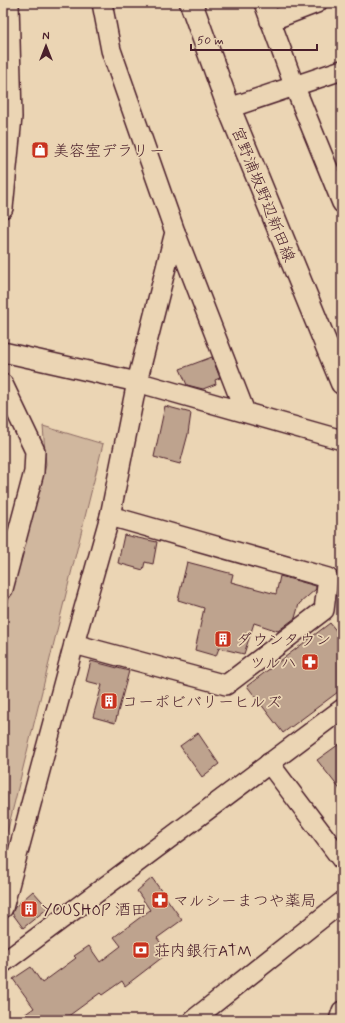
<svg xmlns="http://www.w3.org/2000/svg" width="345" height="1023" font-family="Mynerve,'Klee One',sans-serif">
<rect width="100%" height="100%" fill="#ebd5b4"/>
<filter id="ink" filterUnits="userSpaceOnUse"><feTurbulence type="fractalNoise" baseFrequency=".025" numOctaves="2"/><feDisplacementMap in="SourceGraphic" scale="8" xChannelSelector="R" yChannelSelector="G"/><feConvolveMatrix kernelMatrix="1 2 1 2 8 2 1 2 1" color-interpolation-filters="sRGB"/></filter>
<g filter="url(#ink)">
<polygon fill="#d0b79e" stroke="#8d6b64" points="43,426 103,444 3,849 3,622 46,465"/>
<g fill="#bea38e" stroke="#4a1f2b">
<polygon points="212,357 220,378 215,380 216,384 203,389 187,385 180,369"/>
<polygon points="165,406 191,413 188,434 180,464 154,457"/>
<polygon points="124,535 157,542 153,564 145,562 143,570 118,563"/>
<polygon points="187,562 233,574 231,582 276,594 280,576 316,586 316,589 299,604 295,618 278,631 254,623 244,654 219,648 216,656 195,650 204,608 178,600"/>
<polygon points="330,623 342,638 342,689 283,733 247,686"/>
<polygon points="91,661 129,671 115,723 93,717 102,685 86,681"/>
<polygon points="198,733 219,764 202,777 180,746"/>
<polygon points="342,742 342,792 317,760"/>
<polygon points="152,878 182,920 157,938 168,953 125,986 122,981 102,995 100,993 63,1020 17,1020 34,1008 13,979 31,967 42,983 76,958 74,956 89,946 100,962 121,946 114,937 150,910 137,891"/>
<polygon points="33,891 48,908 23,928 12,913 15,907"/>
</g>
<g fill="none" stroke-linecap="round" stroke-linejoin="round">
<g stroke="#4a1f2b" stroke-width="22">
<g id="minor">
<polyline points="264,3 294,85 342,203"/>
<polyline points="270,21 317,3"/>
<polyline points="229,108 342,70"/>
<polyline points="3,208 12,117 9,3"/>
<polyline points="175,232 245,412"/>
<polyline points="3,352 137,382 342,440"/>
<polyline points="3,384 35,451 34,472 3,589"/>
<polyline points="74,644 226,685 324,610 328,578 110,516"/>
<polyline points="269,763 342,860"/>
<polyline points="3,908 74,644 110,516 137,382 175,232 111,50 102,3"/>
<polyline points="3,963 342,709"/>
<polyline points="193,1020 342,902"/>
<polyline points="339,1020 342,1011"/>
</g>
</g>
<g stroke="#4a1f2b" stroke-width="25">
<polyline id="major" points="191,3 229,108 342,383"/>
</g>
<use href="#minor" stroke="#ebd5b4" stroke-width="19"/>
<use href="#major" stroke="#ebd5b4" stroke-width="22"/>
</g>
</g>
<defs>
<g id="shop-square" transform="scale(0.9)"><rect x="-9" y="-9" width="18" height="18" rx="4" fill="#c8321e" stroke="#ebd5b4"/><path d="M-5-2.5h2.3a2.7 3.5 0 0 1 5.4 0H5L5.5 6h-11ZM-1.5-2.5h3a1.5 2.3 0 0 0-3 0Z" fill="#fff"/></g>
<g id="building-square" transform="scale(0.9)"><rect x="-9" y="-9" width="18" height="18" rx="4" fill="#c8321e" stroke="#ebd5b4"/><path d="M-4-6H4V6H1V3H-1V6H-4ZM-2.5-4.3h1.7v1.8h-1.7ZM.8-4.3h1.7v1.8H.8ZM-2.5-1h1.7V.8h-1.7ZM.8-1h1.7V.8H.8Z" fill="#fff"/></g>
<g id="pharmacy-square" transform="scale(0.9)"><rect x="-9" y="-9" width="18" height="18" rx="4" fill="#c8321e" stroke="#ebd5b4"/><path d="M-2-6h4v4h4v4h-4v4h-4v-4h-4v-4h4Z" fill="#fff"/></g>
<g id="bank-square" transform="scale(0.9)"><rect x="-9" y="-9" width="18" height="18" rx="4" fill="#c8321e" stroke="#ebd5b4"/><path d="M-6-4H6V4H-6ZM0-2.3a2.3 2.3 0 1 0 0 4.6a2.3 2.3 0 1 0 0-4.6Z" fill="#fff"/></g>
</defs>
<g fill-rule="evenodd">
<use href="#shop-square" x="40" y="150"/>
<use href="#building-square" x="223" y="639"/>
<use href="#pharmacy-square" x="310" y="662"/>
<use href="#building-square" x="109" y="701"/>
<use href="#pharmacy-square" x="160" y="900"/>
<use href="#building-square" x="29" y="909"/>
<use href="#bank-square" x="141" y="950"/>
</g>
<g text-anchor="middle" stroke-width="3.5" stroke-linejoin="round" paint-order="stroke">
<g font-size="16" fill="#4a1f2b" stroke="#ebd5b4" text-anchor="start">
<text x="53" y="156">美容室デラリー</text>
<text x="236" y="645">ダウンタウン</text>
<text x="297" y="668" text-anchor="end">ツルハ</text>
<text x="122" y="707">コーポビバリーヒルズ</text>
<text x="173" y="906">マルシーまつや薬局</text>
<text x="42" y="915">YOUSHOP 酒田</text>
<text x="154" y="956">荘内銀行ATM</text>
</g>
<g font-size="16" fill="#4a1f2b" stroke="#ebd5b4">
<text transform="translate(264 194) rotate(68)" y="6">宮野浦坂野辺新田線</text>
</g>
</g>
<rect width="345" height="1023" fill="none" stroke="#ebd5b4" stroke-width="16"/>
<rect x="8" y="8" width="329" height="1007" fill="none" stroke="#4a1f2b" stroke-width="1.5" filter="url(#ink)"/>
<g transform="translate(46 46)" stroke="#ebd5b4" stroke-width="3" paint-order="stroke">
<path d="M0-3L7 15L0 10L-7 15Z" fill="#4a1f2b"/>
<text y="-6" font-size="11" font-weight="bold" text-anchor="middle" fill="#4a1f2b">N</text>
</g>
<path d="M191 44v6h126v-6" fill="none" stroke="#4a1f2b" stroke-width="2"/>
<text x="197" y="44" font-size="12" fill="#4a1f2b" stroke="#ebd5b4" stroke-width="3" paint-order="stroke">50 m</text>
</svg>
